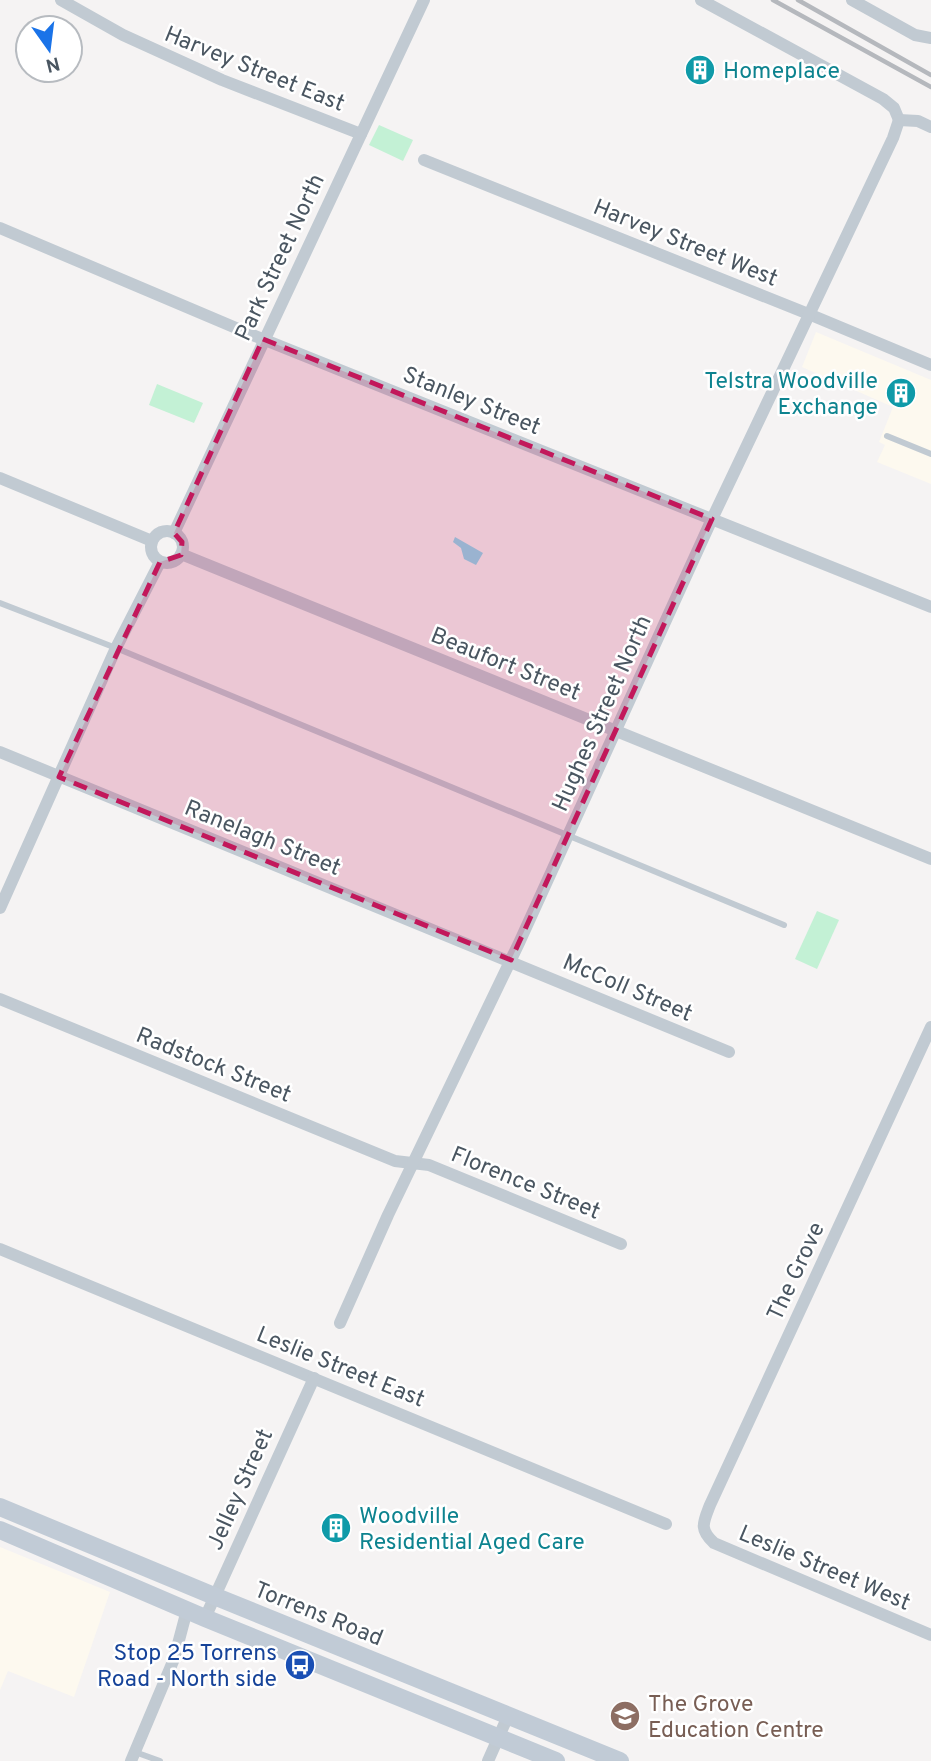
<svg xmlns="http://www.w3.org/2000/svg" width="931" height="1761" font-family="Overpass,sans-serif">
<rect width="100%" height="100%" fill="#f5f3f3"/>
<g fill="#fdf9ef">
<polygon points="816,332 931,380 931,484 877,462 885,445 879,442 893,407 802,367"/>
<polygon points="0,1547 110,1592 74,1697 8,1671 0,1690"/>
</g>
<g fill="#c3f1d5">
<polygon points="379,125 413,140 403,161 369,145"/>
<polygon points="157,384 203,403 194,423 149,405"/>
<polygon points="817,911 839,920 817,969 795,959"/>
</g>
<polygon fill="#90daee" points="455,537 483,553 476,565 464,559 461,548 453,542"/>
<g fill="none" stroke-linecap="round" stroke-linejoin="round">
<g stroke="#c1cad2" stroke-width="6">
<polyline points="887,436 931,454"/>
<polyline points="0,603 116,648 784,925"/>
<polyline points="135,1752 160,1761"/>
</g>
<g stroke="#c1cad2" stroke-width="12">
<polyline points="61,0 123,35 222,80 361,134"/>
<polyline points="701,0 883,99 894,108 899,120"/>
<polyline points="852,0 915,35 931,38"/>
<polyline points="899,120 918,121 931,127"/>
<polyline points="424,160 811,315 931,365"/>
<polyline points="0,228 255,336 931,607"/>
<polyline points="0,478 152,541"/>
<circle cx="167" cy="547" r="16"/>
<polyline points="174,533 424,0"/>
<polyline points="181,554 931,859"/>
<polyline points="0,752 729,1052"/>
<polyline points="0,908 116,648 160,562"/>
<polyline points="0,999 395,1161 429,1165 621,1244"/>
<path d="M931,1027L710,1505C703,1523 699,1529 714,1543L931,1635"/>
<polyline points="0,1249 666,1524"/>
<polyline points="340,1323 388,1215 519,943 712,519 893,138 899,120"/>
<polyline points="205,1618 314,1378"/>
<polyline points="131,1761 174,1659 187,1610"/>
<polyline points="488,1761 508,1716"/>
</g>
<g stroke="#c1cbd6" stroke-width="18">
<polyline points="0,1507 214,1596 620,1761"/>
<polyline points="0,1530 205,1618 556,1761"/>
</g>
<g stroke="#b5b8bd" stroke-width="4.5">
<polyline points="773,0 931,87"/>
<polyline points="798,0 931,75"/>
</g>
</g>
<path fill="#c2185b" fill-opacity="0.2" stroke="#c2185b" stroke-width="5" stroke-dasharray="14 9" stroke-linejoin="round" d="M263,339L712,519L511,960L59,777L160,562L181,555L182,542L174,533Z"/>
<defs>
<g id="building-disc" transform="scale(1.575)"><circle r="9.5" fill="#0f9aa8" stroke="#fff"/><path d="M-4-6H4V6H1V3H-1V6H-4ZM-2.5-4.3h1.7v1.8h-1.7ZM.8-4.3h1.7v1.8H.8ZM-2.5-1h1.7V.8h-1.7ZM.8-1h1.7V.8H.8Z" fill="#fff"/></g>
<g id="bus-disc" transform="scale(1.575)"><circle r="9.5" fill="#1a4fb4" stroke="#fff"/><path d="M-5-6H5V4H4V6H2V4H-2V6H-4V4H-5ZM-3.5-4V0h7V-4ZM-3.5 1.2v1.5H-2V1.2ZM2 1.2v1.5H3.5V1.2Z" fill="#fff"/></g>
<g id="school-disc" transform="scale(1.575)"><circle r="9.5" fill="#8d6e63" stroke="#fff"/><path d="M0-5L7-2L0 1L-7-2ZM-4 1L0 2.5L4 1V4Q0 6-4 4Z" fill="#fff"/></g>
</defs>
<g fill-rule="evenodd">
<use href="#building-disc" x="700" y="70"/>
<use href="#building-disc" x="901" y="393"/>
<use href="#building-disc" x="336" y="1528"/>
<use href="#bus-disc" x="300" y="1665"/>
<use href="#school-disc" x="625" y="1716"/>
</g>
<g text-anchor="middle" stroke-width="5" stroke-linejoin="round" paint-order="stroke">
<g font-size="23" fill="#4a5661" stroke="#fff">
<text transform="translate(255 68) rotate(22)" y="8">Harvey Street East</text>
<text transform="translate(686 242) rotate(22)" y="8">Harvey Street West</text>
<text transform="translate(279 257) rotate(-65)" y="8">Park Street North</text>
<text transform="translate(472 400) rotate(22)" y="8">Stanley Street</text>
<text transform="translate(506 663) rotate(22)" y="8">Beaufort Street</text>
<text transform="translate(601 713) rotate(-66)" y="8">Hughes Street North</text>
<text transform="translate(263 837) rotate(22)" y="8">Ranelagh Street</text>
<text transform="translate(628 987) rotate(23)" y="8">McColl Street</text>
<text transform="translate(214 1064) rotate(22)" y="8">Radstock Street</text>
<text transform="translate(526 1182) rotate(22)" y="8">Florence Street</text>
<text transform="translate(795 1271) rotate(-65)" y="8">The Grove</text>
<text transform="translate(341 1366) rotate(22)" y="8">Leslie Street East</text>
<text transform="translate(239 1489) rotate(-66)" y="8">Jelley Street</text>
<text transform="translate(825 1567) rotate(23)" y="8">Leslie Street West</text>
<text transform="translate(319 1613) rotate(22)" y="8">Torrens Road</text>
</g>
<g font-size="23" fill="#0d838f" stroke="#fff" text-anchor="start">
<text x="723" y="78">Homeplace</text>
<text x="878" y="388" text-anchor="end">Telstra Woodville<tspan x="878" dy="26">Exchange</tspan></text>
<text x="359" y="1523">Woodville<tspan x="359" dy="26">Residential Aged Care</tspan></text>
</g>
<g font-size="23" fill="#164399" stroke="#fff" text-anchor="end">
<text x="277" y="1660">Stop 25 Torrens<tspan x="277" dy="26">Road - North side</tspan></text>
</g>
<g font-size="23" fill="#785e54" stroke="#fff" text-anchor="start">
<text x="648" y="1711">The Grove<tspan x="648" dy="26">Education Centre</tspan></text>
</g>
</g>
<g transform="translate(49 49) rotate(166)"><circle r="33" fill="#ffffff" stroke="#b7bbc0" stroke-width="2"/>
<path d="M0-5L12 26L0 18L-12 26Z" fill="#1a73e8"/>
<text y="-10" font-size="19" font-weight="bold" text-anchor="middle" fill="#4a5661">N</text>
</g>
</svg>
